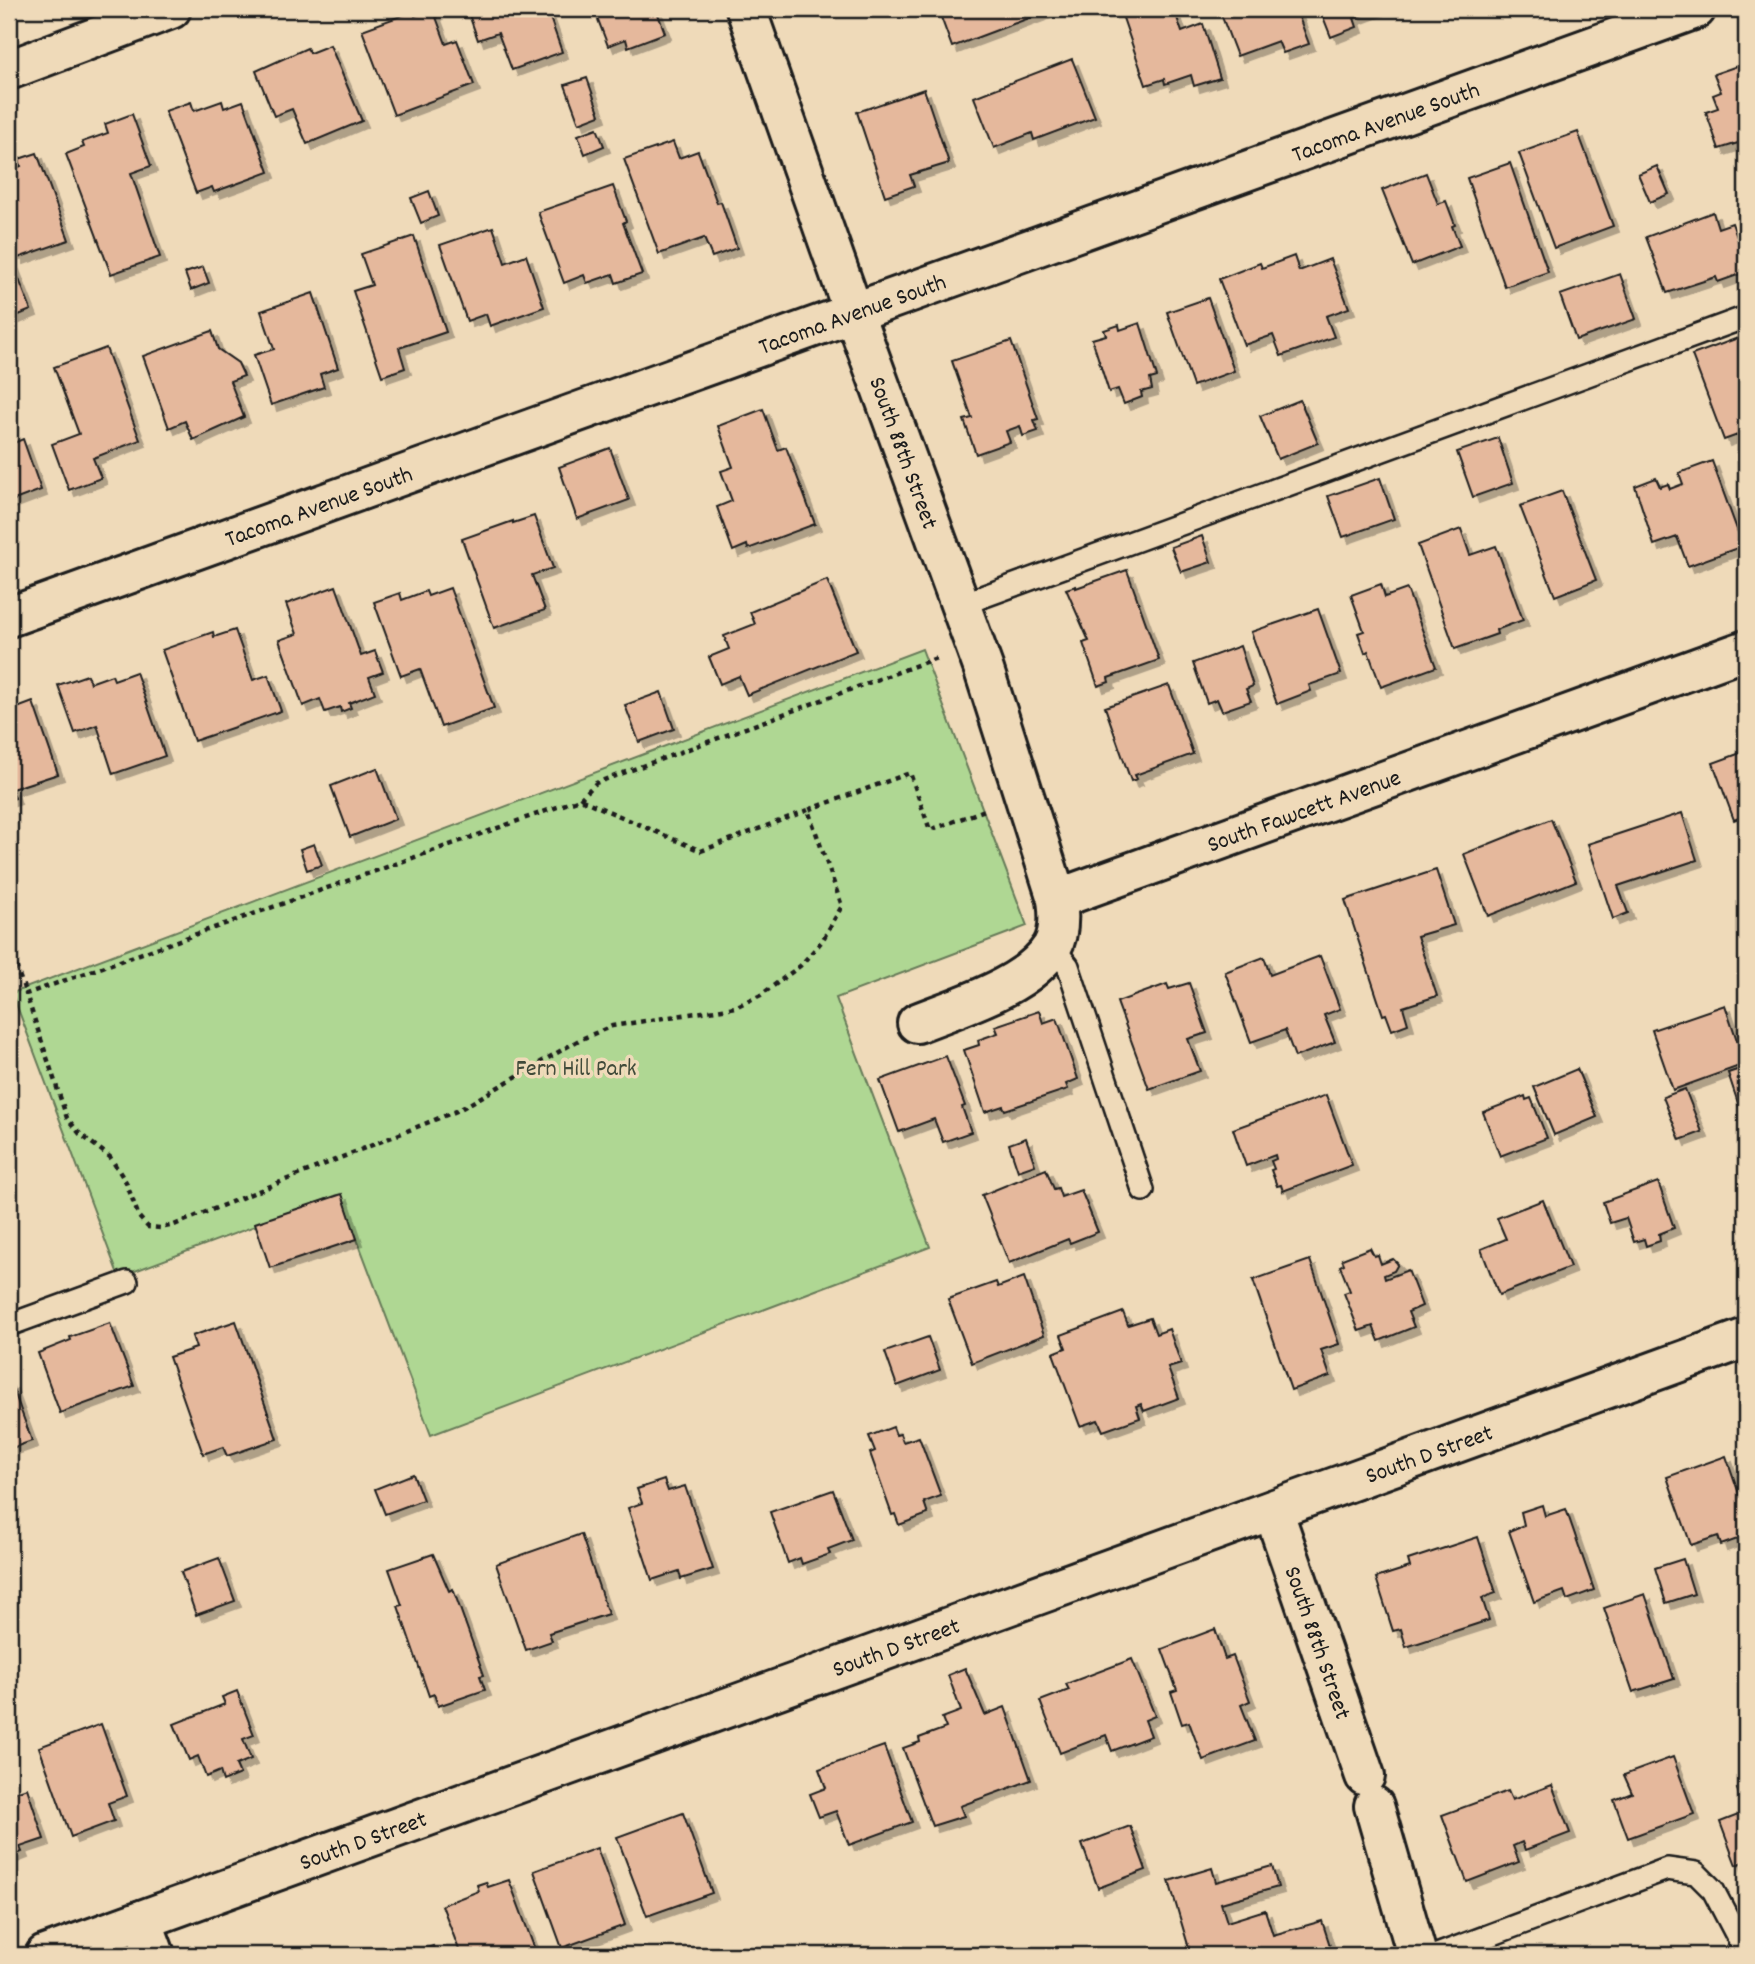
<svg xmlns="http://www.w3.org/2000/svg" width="1755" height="1964" font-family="Dekko,sans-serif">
<defs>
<filter id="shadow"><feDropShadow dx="6" dy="6" stdDeviation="0" flood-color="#0004"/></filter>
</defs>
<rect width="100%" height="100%" fill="#efdab9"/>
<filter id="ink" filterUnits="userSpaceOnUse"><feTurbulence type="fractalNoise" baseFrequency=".0143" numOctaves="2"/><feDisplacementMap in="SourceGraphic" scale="14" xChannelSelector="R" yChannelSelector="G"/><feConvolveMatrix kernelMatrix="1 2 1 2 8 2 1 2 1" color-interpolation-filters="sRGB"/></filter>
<g filter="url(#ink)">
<polygon fill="#afd793" stroke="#667a58" stroke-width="2" points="922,649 1027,926 836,998 930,1247 431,1435 340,1194 119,1277 12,993"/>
<g fill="#e5b89c" stroke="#1c1c1c" stroke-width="2" filter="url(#shadow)">
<polygon points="433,9 446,44 457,40 474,85 394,115 362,30 414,11 415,16"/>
<polygon points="467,9 547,9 562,52 512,70 498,33 478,40"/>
<polygon points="594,9 656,9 665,33 628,47 626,39 608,46"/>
<polygon points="938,9 1053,9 952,47"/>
<polygon points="1132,9 1174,9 1182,32 1203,24 1220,78 1194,86 1191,75 1165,84 1164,79 1146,85 1121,12"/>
<polygon points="1219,9 1296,9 1309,44 1283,53 1278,41 1237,56"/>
<polygon points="1320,9 1378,9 1354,18 1357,27 1331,37"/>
<polygon points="330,45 362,121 307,144 292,109 274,116 256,71 307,48 310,53"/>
<polygon points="1072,59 1095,117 1034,140 1032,133 994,148 974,97"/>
<polygon points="1746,63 1746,151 1742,153 1738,143 1719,149 1706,112 1718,108 1713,95 1721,92 1714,74"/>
<polygon points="587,78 600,115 579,123 565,85"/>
<polygon points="924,89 949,163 910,175 914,186 885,196 857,112"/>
<polygon points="222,101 224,108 243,101 269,172 214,192 212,187 196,193 165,111 191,102 194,111"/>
<polygon points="132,114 151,166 131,173 160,257 111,274 66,154 84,147 82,142 108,133 105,124"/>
<polygon points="597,128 604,146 585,154 578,135"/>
<polygon points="1578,132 1613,226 1554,248 1519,153"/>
<polygon points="673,142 679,158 698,151 717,203 721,202 737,248 712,257 704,238 659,254 624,159"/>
<polygon points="37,153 69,240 18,258 16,252 9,255 9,170 21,166 19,159"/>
<polygon points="1510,163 1548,272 1505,287 1467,178"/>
<polygon points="1657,166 1669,194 1650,202 1638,174"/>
<polygon points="1426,173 1438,204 1446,201 1455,225 1452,226 1460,246 1412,265 1382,190"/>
<polygon points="613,186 626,221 623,223 642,274 616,283 613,274 587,283 584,275 564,283 538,212"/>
<polygon points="429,191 438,216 421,223 411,198"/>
<polygon points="1713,212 1718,228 1732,223 1746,263 1746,272 1718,282 1716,277 1667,293 1646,237"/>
<polygon points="493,227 505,263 526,255 544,307 490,326 486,314 467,321 440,245"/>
<polygon points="414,236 446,332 399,348 405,368 382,376 353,291 372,285 361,254"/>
<polygon points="1294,256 1299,271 1330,259 1349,308 1326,316 1334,337 1281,356 1273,335 1244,345 1219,279 1260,263 1262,268"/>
<polygon points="13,264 31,310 9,319 9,266"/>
<polygon points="203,267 209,283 191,290 185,273"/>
<polygon points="1620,274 1636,319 1576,340 1560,295"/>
<polygon points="313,293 338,368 320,374 324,387 271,405 254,355 274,349 261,311"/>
<polygon points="1208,298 1234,371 1193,386 1167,312"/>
<polygon points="1140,323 1157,377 1150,379 1152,389 1141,392 1142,397 1124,404 1118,389 1109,392 1092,339 1106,335 1104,330 1119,325 1120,330"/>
<polygon points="212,331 218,349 238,363 244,376 230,381 244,417 193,440 185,421 169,428 143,356"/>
<polygon points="1746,335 1746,432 1724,440 1692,355"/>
<polygon points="1011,341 1038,419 1034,420 1038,431 1023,436 1020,426 1006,431 1010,442 976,454 964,420 972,418 952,361"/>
<polygon points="106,348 140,440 93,458 101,478 69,490 52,444 79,434 54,367"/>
<polygon points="1300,400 1318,443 1278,459 1260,416"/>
<polygon points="763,409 778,450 786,447 815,524 748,549 747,545 733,551 717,507 732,501 721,471 733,467 718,426"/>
<polygon points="1498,438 1513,483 1473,497 1457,452"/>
<polygon points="23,439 41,490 9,502 9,445"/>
<polygon points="610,448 629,500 577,519 559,467"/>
<polygon points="1712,461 1743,546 1688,566 1677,537 1654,545 1635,486 1656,478 1660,487 1668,484 1670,489 1683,484 1679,473"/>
<polygon points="1380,478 1394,519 1343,537 1328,496"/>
<polygon points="1562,491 1596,580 1555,596 1520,506"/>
<polygon points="534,516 553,568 532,575 545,610 494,628 462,539 513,521 513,523"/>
<polygon points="1461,529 1470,555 1496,546 1523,620 1496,630 1497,634 1455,649 1418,545"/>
<polygon points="1202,536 1211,562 1181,572 1171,547"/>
<polygon points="1127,570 1159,660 1108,678 1109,682 1098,686 1083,643 1089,641 1066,589 1076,586 1076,588"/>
<polygon points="827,580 856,651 747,695 739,676 720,684 709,657 729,649 724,636 755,624 750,612"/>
<polygon points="1381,584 1385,597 1407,589 1436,667 1381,687 1368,651 1365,653 1358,633 1364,631 1351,595"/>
<polygon points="336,586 361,656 375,651 383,672 369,677 375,693 349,703 351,708 341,712 340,707 325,712 320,699 303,706 279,640 297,634 286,604"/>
<polygon points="450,588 494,708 441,727 420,669 401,676 374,602 400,593 402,600 426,591 428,596"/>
<polygon points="1318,609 1341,674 1309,685 1311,691 1277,704 1251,632"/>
<polygon points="235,630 253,680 268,675 281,711 194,741 162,650 213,632 214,637"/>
<polygon points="1240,646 1253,686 1246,689 1251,701 1222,711 1217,699 1207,703 1193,663"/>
<polygon points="136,672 165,756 113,774 97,725 75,733 58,685 87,675 90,683 112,675 114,680"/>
<polygon points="1169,685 1193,754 1135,775 1137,779 1131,781 1105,707"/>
<polygon points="661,692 674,729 639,742 625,705"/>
<polygon points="33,702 58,774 12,789 15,798 9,800 9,711"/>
<polygon points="1746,751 1746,815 1734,820 1713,763"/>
<polygon points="377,768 396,819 350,837 331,786"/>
<polygon points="1682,813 1697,860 1618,886 1628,913 1613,919 1588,844"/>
<polygon points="1551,819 1576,881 1488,916 1464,854"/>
<polygon points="314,844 322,865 307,870 300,849"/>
<polygon points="1436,870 1454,925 1417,936 1437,996 1403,1007 1408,1024 1392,1030 1386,1014 1383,1015 1345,900"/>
<polygon points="1320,956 1340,1009 1324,1015 1335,1042 1295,1057 1285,1030 1251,1042 1225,972 1264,957 1270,975"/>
<polygon points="1189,983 1207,1033 1188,1039 1200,1071 1149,1089 1117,1002 1167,984 1169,989"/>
<polygon points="1725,1005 1745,1064 1673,1090 1652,1030"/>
<polygon points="1039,1011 1043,1023 1057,1018 1078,1079 1066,1084 1068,1089 1005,1110 1003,1106 985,1112 964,1050 979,1045 978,1040 998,1033 995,1026"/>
<polygon points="946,1056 965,1106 962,1107 971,1132 943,1142 934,1119 899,1132 880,1080"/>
<polygon points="1746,1067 1746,1127 1728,1073"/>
<polygon points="1577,1069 1597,1117 1554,1135 1534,1087"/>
<polygon points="1685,1089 1702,1132 1680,1140 1663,1097"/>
<polygon points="1326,1095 1352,1165 1283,1191 1281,1185 1277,1186 1271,1170 1274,1169 1271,1161 1276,1159 1275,1155 1246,1166 1233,1129"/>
<polygon points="1525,1096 1526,1100 1531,1098 1547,1138 1500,1156 1483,1112"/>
<polygon points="1026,1138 1035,1165 1018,1171 1009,1144"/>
<polygon points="1046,1169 1054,1189 1058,1188 1061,1197 1081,1190 1098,1232 1070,1243 1068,1239 1009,1263 982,1195"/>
<polygon points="1658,1182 1674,1228 1659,1234 1660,1241 1646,1246 1644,1239 1634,1242 1626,1218 1610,1223 1603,1202"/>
<polygon points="342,1194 357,1239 270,1268 255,1223"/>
<polygon points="1543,1200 1570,1267 1499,1295 1481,1249 1506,1239 1497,1218"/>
<polygon points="1370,1248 1374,1256 1378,1255 1381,1264 1393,1259 1398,1264 1394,1271 1384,1275 1385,1279 1408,1270 1422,1306 1408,1312 1414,1327 1379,1341 1373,1326 1359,1331 1344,1293 1350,1291 1340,1266 1344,1264 1342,1259"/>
<polygon points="1310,1260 1339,1344 1321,1350 1330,1376 1291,1390 1253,1280"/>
<polygon points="1024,1277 1044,1335 972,1363 948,1299 996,1282 998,1287"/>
<polygon points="1123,1312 1128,1325 1150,1318 1156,1334 1169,1329 1181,1364 1168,1368 1179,1398 1144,1411 1141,1404 1136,1406 1140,1418 1103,1431 1098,1420 1080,1426 1053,1353 1066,1348 1061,1335"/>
<polygon points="236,1321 277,1439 227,1456 223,1447 203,1454 169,1357 196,1348 192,1336"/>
<polygon points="110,1323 134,1386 60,1413 38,1353 71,1340 70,1337"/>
<polygon points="928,1337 940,1370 897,1386 885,1352"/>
<polygon points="11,1383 32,1441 9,1449 9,1384"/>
<polygon points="893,1427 896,1435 900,1434 903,1442 919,1437 941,1496 924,1502 928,1514 899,1525 895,1514 892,1515 870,1453 875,1451 869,1436"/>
<polygon points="1726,1456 1746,1514 1746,1536 1721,1545 1718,1536 1691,1545 1667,1477"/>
<polygon points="413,1474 423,1500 385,1514 375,1489"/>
<polygon points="664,1480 668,1491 685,1486 713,1569 681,1579 679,1571 652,1580 628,1508 642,1503 637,1489"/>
<polygon points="833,1490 852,1540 828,1549 830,1554 802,1564 800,1558 788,1563 770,1512"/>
<polygon points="1542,1505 1545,1516 1566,1509 1594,1590 1567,1600 1564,1591 1534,1602 1509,1531 1524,1525 1521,1512"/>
<polygon points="581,1534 608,1614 549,1633 552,1641 526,1650 496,1564"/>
<polygon points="1478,1537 1496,1593 1482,1598 1489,1620 1406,1647 1401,1629 1393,1631 1376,1578 1410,1567 1408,1560"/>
<polygon points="433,1554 449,1591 453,1589 484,1675 480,1676 485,1690 438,1706 434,1694 429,1696 398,1606 402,1605 389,1569"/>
<polygon points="219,1558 235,1601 196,1615 181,1572"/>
<polygon points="1683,1559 1694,1594 1666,1603 1655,1568"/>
<polygon points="1645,1594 1674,1679 1633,1692 1604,1608"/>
<polygon points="1215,1629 1225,1659 1233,1656 1250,1701 1241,1705 1255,1741 1203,1760 1189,1722 1182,1724 1171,1692 1177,1690 1162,1649"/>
<polygon points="1132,1659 1155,1716 1145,1720 1151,1736 1112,1751 1106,1735 1060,1753 1040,1701 1069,1690 1066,1684"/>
<polygon points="965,1668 985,1715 1005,1707 1031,1780 960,1806 964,1816 932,1826 903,1748 920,1742 919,1738 946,1728 942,1718 961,1711 948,1675"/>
<polygon points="237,1691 254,1735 243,1739 251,1759 236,1765 240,1774 223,1781 220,1771 206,1777 198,1756 189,1760 174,1724 225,1704 222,1697"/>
<polygon points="101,1724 127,1796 108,1803 114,1821 71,1837 39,1747"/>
<polygon points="884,1746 912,1822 849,1845 836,1811 819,1817 810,1794 826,1788 819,1769"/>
<polygon points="1673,1757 1694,1814 1628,1838 1614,1800 1632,1793 1624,1775"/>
<polygon points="1552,1785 1570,1833 1525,1850 1522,1842 1513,1846 1519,1862 1467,1882 1442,1815 1508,1791 1512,1800"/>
<polygon points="1746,1785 1746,1812 1737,1789"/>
<polygon points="27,1788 44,1839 20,1847 22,1852 9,1857 9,1794"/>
<polygon points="1746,1812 1746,1861 1736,1865 1720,1822"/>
<polygon points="683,1813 712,1893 647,1916 617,1837"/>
<polygon points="1130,1826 1146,1870 1098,1888 1082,1844"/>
<polygon points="597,1848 625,1925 562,1948 534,1871"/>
<polygon points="1272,1866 1278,1887 1221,1903 1227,1922 1265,1910 1273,1935 1322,1921 1333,1955 1230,1955 1229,1953 1220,1955 1191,1955 1169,1881 1212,1868 1216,1882"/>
<polygon points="509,1880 537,1955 461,1955 442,1905 479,1891 477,1885 486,1882 488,1887"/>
<polygon points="433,1946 436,1955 406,1955"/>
</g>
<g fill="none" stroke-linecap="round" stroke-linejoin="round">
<g stroke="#1c1c1c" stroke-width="26">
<g id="lane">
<polyline points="960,605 1746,317"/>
<polyline points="1052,946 1068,966 1143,1190"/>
<polyline points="9,1325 127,1282"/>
<polyline points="1437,1955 1667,1869 1696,1873 1713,1890 1746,1953"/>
</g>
</g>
<g stroke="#1c1c1c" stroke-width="44">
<g id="street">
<path id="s1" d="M746,9L854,314L983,667L1057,899C1059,914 1060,933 1052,947C1027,987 959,1006 917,1023"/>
<polyline points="9,70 171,9"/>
<path id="s2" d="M9,617L1696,9"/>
<path id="s3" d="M1057,899L1746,650"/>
<path id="s4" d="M1273,1510L1365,1776"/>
<polyline points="1374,1806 1417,1955"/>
<polyline points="142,1920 155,1955"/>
<path id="s5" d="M45,1955L1746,1338"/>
</g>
</g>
<g stroke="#1c1c1c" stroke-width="4.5" stroke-dasharray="5 5" stroke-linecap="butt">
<polyline points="580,799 596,783 939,657"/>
<polyline points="808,810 701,851 580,799 26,994 67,1118 80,1134 110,1157 126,1182 139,1217 148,1227 161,1228 174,1225 459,1110 579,1040 612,1026 735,1007 761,995 800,966 822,941 842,906 808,810 910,773 930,830 985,810"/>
<polyline points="9,947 26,994"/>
</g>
<use href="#lane" stroke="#efdab9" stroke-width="21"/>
<use href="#street" stroke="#efdab9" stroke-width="38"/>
</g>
</g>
<g text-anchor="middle" stroke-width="7" stroke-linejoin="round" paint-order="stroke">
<g font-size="24" fill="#1c1c1c" stroke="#efdab9">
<text dy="8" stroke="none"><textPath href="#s2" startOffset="1463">Tacoma Avenue South</textPath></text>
<text dy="8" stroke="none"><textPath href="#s2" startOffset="896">Tacoma Avenue South</textPath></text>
<text dy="8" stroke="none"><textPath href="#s1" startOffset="471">South 88th Street</textPath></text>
<text dy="8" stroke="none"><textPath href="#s2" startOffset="329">Tacoma Avenue South</textPath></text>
<text dy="8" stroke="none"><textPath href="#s3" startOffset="262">South Fawcett Avenue</textPath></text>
<text dy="8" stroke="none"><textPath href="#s5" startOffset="1472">South D Street</textPath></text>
<text dy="8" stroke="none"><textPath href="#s4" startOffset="140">South 88th Street</textPath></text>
<text dy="8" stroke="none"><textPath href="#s5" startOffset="905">South D Street</textPath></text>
<text dy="8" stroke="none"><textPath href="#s5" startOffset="338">South D Street</textPath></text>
</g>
<g font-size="24" fill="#414b3a" stroke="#efdab9">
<text x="576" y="1075">Fern Hill Park</text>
</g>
</g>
<rect width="1755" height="1964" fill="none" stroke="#efdab9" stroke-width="35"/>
<rect x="18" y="18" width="1720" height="1929" fill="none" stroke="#1c1c1c" stroke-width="2.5" filter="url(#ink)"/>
</svg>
